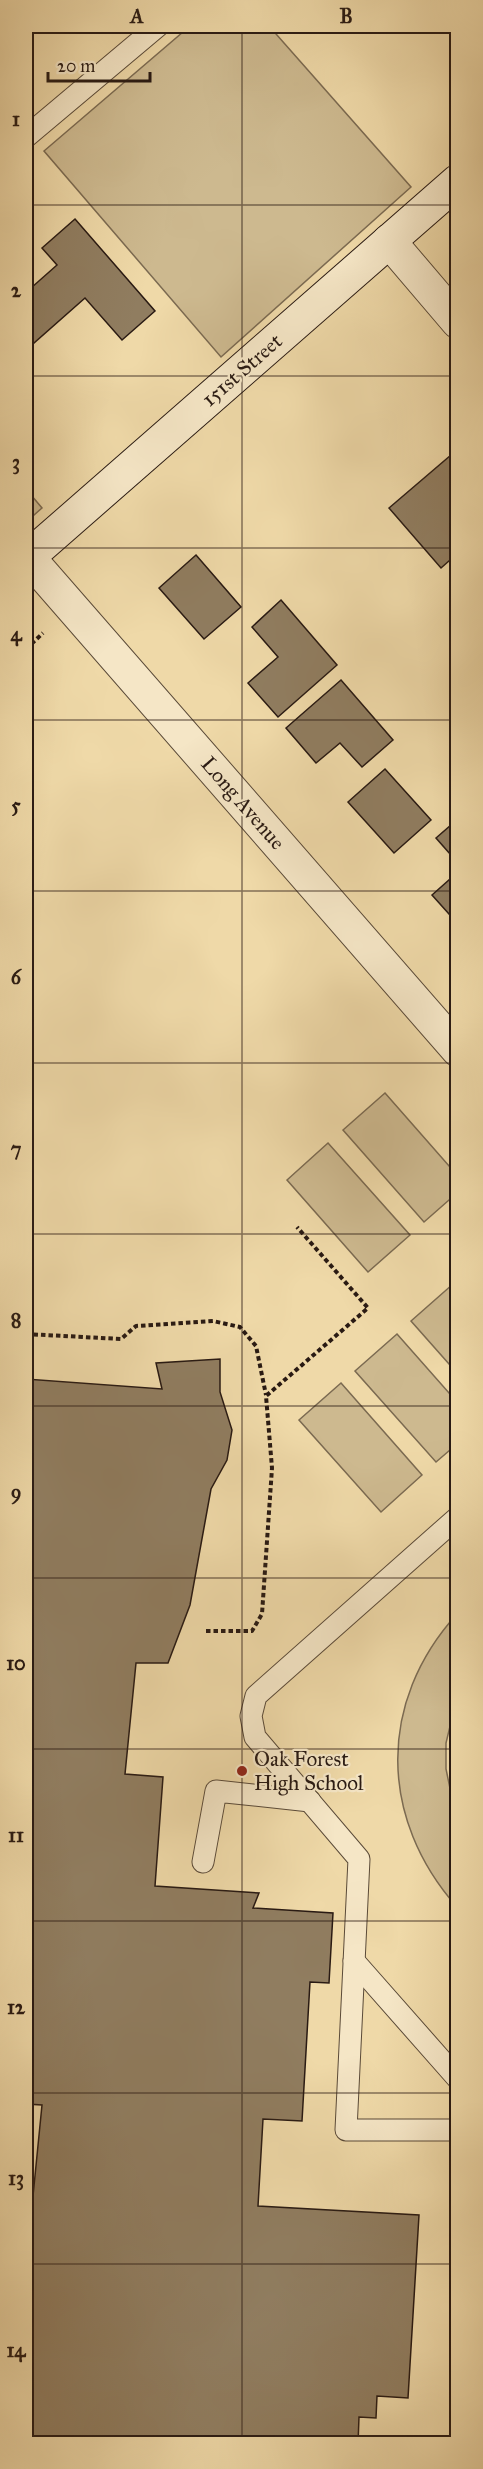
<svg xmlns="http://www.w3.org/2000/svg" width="483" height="2469" font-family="'IM FELL Great Primer',serif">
<rect width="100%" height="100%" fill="#efd9a8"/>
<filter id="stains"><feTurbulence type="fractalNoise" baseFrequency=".00333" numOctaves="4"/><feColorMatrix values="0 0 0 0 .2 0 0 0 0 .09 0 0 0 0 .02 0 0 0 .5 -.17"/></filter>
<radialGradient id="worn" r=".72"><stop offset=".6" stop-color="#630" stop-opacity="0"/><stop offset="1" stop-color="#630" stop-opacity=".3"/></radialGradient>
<g fill="#cdb98f" stroke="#7b6a51" stroke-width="1.5">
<polygon points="190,26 269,26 411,187 221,357 44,151"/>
<polygon points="26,489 42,508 26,522"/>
<polygon points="385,1093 457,1175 457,1193 424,1222 343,1130"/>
<polygon points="328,1143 410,1235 368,1272 287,1180"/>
<polygon points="453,1284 457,1289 457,1373 411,1321"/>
<polygon points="397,1334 457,1402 457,1444 436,1462 355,1371"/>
<polygon points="341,1383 422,1475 381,1512 299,1420"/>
<path d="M457,1614V1697L446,1743V1769L457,1822V1907C379,1819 377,1702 457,1614Z"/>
</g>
<g fill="#907d60" stroke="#291a13" stroke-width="1.5">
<polygon points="75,219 155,311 122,340 85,298 26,350 26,282 31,288 57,265 42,248"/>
<polygon points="451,455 458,463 458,503 450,509 458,517 458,553 441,568 389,508"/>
<polygon points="196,555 241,607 204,639 159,588"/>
<polygon points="281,600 337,665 278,717 248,683 278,657 252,627"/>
<polygon points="341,680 393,740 362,767 340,743 316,763 286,728"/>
<polygon points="385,769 431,820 394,853 348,802"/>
<polygon points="458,819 458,863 436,838"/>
<polygon points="458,872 458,924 432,895"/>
<polygon points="220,1359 220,1392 232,1430 227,1460 211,1489 190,1605 168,1663 136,1663 125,1774 163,1777 155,1886 259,1893 253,1908 333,1913 329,1983 310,1982 302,2121 263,2119 258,2206 419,2215 408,2398 377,2396 376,2418 359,2417 358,2444 26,2444 26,2195 33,2196 42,2105 26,2104 26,1379 162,1389 156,1363"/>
</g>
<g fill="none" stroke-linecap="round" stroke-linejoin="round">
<g stroke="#5a4a38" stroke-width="23">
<g id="lane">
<polyline points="26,137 158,26"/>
<polyline points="458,1517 256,1696 251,1716 255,1737 359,1859 346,2130 458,2130"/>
<polyline points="203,1862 216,1791 310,1801"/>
<polyline points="354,1961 458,2079"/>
</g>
</g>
<g stroke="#5a4a38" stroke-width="35">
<g id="street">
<polyline points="389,241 458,322"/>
<polyline points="28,557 458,1050"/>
</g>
</g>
<g stroke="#291a13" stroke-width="35">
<polyline id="secondary" points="26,559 458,181"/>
</g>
<g stroke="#291a13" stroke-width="4" stroke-dasharray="4.5 3" stroke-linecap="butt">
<polyline points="26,649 43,633"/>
<polyline points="26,1334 121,1339 136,1326 213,1321 240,1327 256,1346 266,1395"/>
<polyline points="206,1631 252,1631 262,1614 272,1468 266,1396 368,1308 297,1227"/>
</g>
<use href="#lane" stroke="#f5e6c6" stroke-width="21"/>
<use href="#street" stroke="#f5e6c6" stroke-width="33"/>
<use href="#secondary" stroke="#f5e6c6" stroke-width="33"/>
</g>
<path fill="none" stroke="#291a13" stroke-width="1.5" stroke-opacity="0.55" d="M242,26V2444M26,205H458M26,376H458M26,548H458M26,720H458M26,891H458M26,1063H458M26,1234H458M26,1406H458M26,1578H458M26,1749H458M26,1921H458M26,2093H458M26,2264H458"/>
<circle fill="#8f2418" stroke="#f5e6c6" stroke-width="2" cx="242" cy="1771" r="6"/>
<g text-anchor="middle" stroke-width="4.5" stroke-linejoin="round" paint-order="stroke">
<g font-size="21" fill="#291a13" stroke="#f5e6c6">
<text transform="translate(242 370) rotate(-41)" y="7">151st Street</text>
<text transform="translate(243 803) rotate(49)" y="7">Long Avenue</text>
</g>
<g font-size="21" fill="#291a13" stroke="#f5e6c6" text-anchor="start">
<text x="254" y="1766">Oak Forest<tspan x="254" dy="24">High School</tspan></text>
</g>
</g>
<rect width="483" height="2469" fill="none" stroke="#efd9a8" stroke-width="66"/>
<path d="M48 72v9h102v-9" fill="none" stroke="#291a13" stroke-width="3"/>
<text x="57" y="72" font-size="18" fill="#291a13" stroke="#f5e6c6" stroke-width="4.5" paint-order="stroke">20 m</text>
<rect x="33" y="33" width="417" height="2403" fill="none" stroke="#291a13" stroke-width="2"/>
<g font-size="20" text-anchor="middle" font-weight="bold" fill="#291a13">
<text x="137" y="23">A</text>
<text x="346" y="23">B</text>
<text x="16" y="126">1</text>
<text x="16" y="297">2</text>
<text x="16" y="469">3</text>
<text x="16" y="641">4</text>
<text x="16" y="812">5</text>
<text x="16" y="984">6</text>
<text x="16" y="1156">7</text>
<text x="16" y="1327">8</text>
<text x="16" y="1499">9</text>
<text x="16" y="1670">10</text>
<text x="16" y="1842">11</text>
<text x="16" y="2014">12</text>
<text x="16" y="2185">13</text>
<text x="16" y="2357">14</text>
</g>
<rect width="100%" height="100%" filter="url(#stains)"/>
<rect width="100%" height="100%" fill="url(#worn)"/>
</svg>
